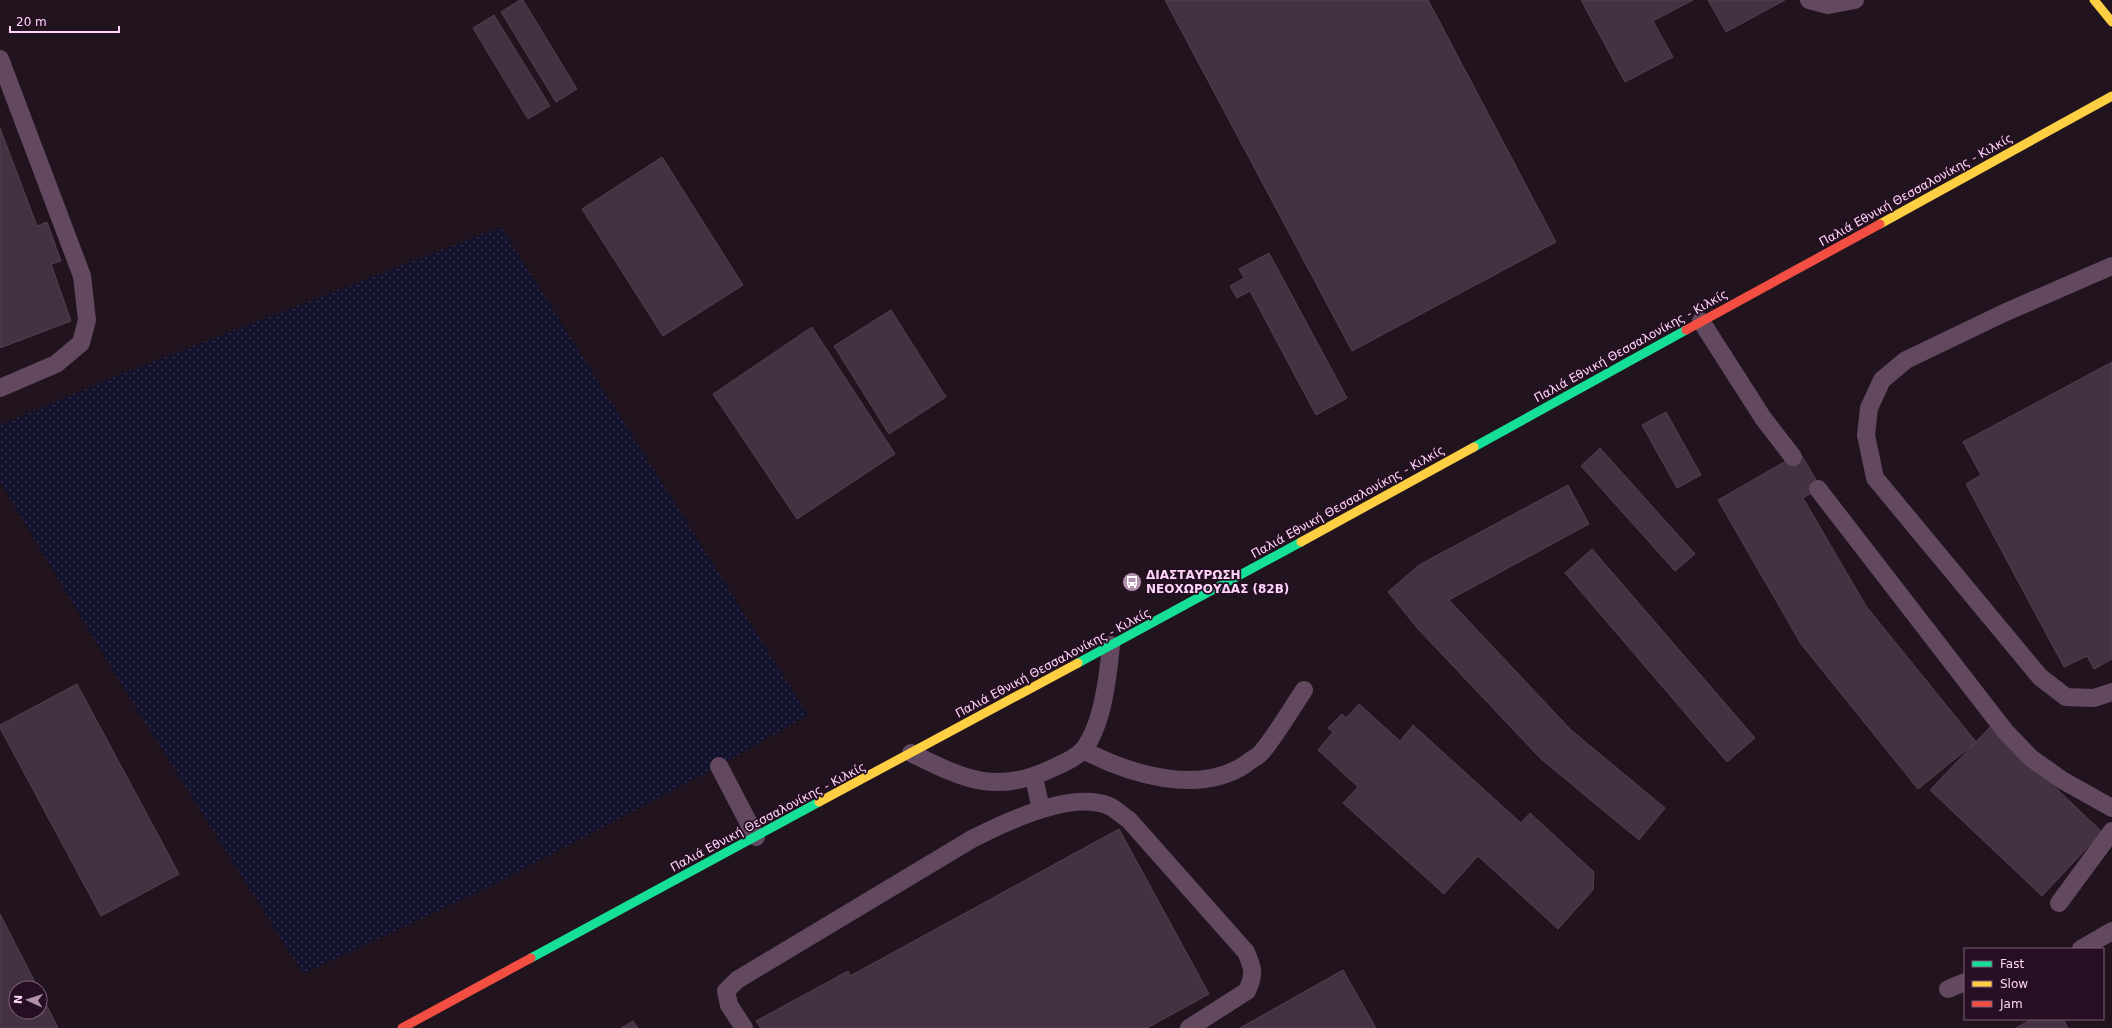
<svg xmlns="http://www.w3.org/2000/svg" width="2112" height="1028" font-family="'DejaVu Sans',sans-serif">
<defs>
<pattern id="grass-dots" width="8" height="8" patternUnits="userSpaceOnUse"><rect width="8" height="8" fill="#14132e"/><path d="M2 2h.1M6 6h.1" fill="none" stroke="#37344d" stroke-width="1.8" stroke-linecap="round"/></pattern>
</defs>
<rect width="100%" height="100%" fill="#21141e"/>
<polygon fill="url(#grass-dots)" points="501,227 808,715 719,766 489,887 303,974 120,682 0,482 0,425 124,373"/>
<g fill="#433240" stroke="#543f50">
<polygon points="520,0 523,0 577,89 556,102 501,12"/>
<polygon points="1165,0 1428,0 1556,242 1352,351"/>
<polygon points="1581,0 1693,0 1653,21 1673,57 1625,82"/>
<polygon points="1708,0 1785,0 1726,32"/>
<polygon points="494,15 550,106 528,119 473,28"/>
<polygon points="0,128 37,226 47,222 61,261 51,264 71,321 0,348"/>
<polygon points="662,157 743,285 663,336 582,209"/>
<polygon points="1269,253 1347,398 1316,415 1250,291 1237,298 1230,286 1244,278 1239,269"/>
<polygon points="891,310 946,397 889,434 834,346"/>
<polygon points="812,327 895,454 797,519 713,394"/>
<polygon points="2112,362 2112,659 2094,669 2087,656 2064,667 1966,484 1981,475 1963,442"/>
<polygon points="1666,412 1701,475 1677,488 1642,425"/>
<polygon points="1600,448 1695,554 1675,571 1581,466"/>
<polygon points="1800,453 1821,488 1803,498 1866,606 1976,742 1918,789 1801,644 1718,500"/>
<polygon points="1568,485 1589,524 1449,600 1571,730 1665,808 1639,840 1541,759 1418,629 1388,592 1419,565"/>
<polygon points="1592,549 1755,738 1727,762 1565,573"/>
<polygon points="77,684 179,874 101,916 0,728 0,725"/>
<polygon points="1359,704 1400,741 1413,725 1521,823 1530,813 1594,872 1593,890 1558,929 1478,856 1444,894 1343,803 1358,787 1318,750 1333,732 1328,728 1342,714 1346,718"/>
<polygon points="1991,726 2102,832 2042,896 1930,790"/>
<polygon points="1119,829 1209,994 1147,1028 761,1028 756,1021 848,971 850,976"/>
<polygon points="0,914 38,988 16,988 16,1012 40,1012 40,992 58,1028 0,1028"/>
<polygon points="1343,970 1376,1028 1240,1028"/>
<polygon points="2032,1019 2063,1019 2068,1028 2016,1028"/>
<polygon points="633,1021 638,1028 621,1028"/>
</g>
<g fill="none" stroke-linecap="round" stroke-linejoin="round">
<g stroke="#624960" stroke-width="18">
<polyline points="1809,0 1828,5 1855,0"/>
<polyline points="0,59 82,276 87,320 81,343 56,364 0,388"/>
<polyline points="2112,266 2006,312 1906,360 1882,380 1869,408 1866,435 1875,478 2040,677 2066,697 2094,698 2112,692"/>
<polyline points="1701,321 1763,418 1793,457"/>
<polyline points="1818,489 2005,731 2031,758 2062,780 2112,808"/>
<path d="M1083,750C1129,774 1198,796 1246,764C1250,760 1257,757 1261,753C1277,734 1290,711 1304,690"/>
<path d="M911,753C964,779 997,796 1055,767C1064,763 1076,758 1083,750C1103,725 1108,676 1111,645"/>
<polyline points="719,766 756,837"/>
<polyline points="1034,778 1041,809"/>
<polyline points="2059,903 2112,831"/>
<polyline points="2081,949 2112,931"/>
<polyline points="1948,989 1965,982"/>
<path d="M744,1028L729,1005L726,991L737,980L972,839C1005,822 1072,790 1109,806C1116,809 1123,816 1129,820L1246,952C1253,968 1255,974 1247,991L1189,1028"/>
</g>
<g stroke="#16e098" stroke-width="9">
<polyline points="1474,447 1686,330"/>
<polyline points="1078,663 1301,542"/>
<polyline points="531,958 819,802"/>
</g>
<g stroke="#ffcf43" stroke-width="9">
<polyline points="2094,0 2112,22"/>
<polyline points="1880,224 2112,96"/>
<polyline points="1301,542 1474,447"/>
<polyline points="819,802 1078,663"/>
</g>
<g stroke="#f24e42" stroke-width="9">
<polyline points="1686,330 1880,224"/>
<polyline points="402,1028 531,958"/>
</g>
</g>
<defs>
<g id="bus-disc" transform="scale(1)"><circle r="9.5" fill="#b191ad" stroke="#260f22"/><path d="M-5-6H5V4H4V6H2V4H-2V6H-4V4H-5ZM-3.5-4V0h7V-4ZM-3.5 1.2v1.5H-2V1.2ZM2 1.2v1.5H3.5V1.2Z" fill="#fff"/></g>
</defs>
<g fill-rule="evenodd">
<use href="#bus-disc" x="1132" y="582"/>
</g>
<g text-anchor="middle" stroke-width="3.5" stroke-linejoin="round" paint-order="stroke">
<g font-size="12" fill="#ffd4fa" stroke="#260f22">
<text transform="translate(1916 190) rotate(-29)" y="4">Παλιά Εθνική Θεσσαλονίκης - Κιλκίς</text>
<text transform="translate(1631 346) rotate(-29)" y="4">Παλιά Εθνική Θεσσαλονίκης - Κιλκίς</text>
<text transform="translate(1348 502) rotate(-29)" y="4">Παλιά Εθνική Θεσσαλονίκης - Κιλκίς</text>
<text transform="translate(1053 663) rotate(-28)" y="4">Παλιά Εθνική Θεσσαλονίκης - Κιλκίς</text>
<text transform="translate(768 817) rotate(-28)" y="4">Παλιά Εθνική Θεσσαλονίκης - Κιλκίς</text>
</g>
<g font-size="12" font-weight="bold" fill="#ffd4fa" stroke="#260f22" text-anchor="start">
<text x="1146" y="579">ΔΙΑΣΤΑΥΡΩΣΗ<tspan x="1146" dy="14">ΝΕΟΧΩΡΟΥΔΑΣ (82Β)</tspan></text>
</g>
</g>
<rect x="1964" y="948" width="140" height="72" fill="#260f22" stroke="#7d5e78"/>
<rect x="1972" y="961" width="20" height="6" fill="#16e098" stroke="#7d5e78"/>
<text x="2000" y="968" font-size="12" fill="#ffd4fa">Fast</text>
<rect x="1972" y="981" width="20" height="6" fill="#ffcf43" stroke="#7d5e78"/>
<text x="2000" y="988" font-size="12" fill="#ffd4fa">Slow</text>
<rect x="1972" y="1001" width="20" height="6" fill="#f24e42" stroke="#7d5e78"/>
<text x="2000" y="1008" font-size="12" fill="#ffd4fa">Jam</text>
<g transform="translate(28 1000) rotate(273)"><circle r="19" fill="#260f22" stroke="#7d5e78"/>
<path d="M0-3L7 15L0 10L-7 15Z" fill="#b191ad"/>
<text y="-6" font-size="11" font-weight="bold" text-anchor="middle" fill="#ffd4fa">N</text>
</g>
<path d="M10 26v6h109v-6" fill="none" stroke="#ffd4fa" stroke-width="2"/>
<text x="16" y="26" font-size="12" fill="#ffd4fa" stroke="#260f22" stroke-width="3" paint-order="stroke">20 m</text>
</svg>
